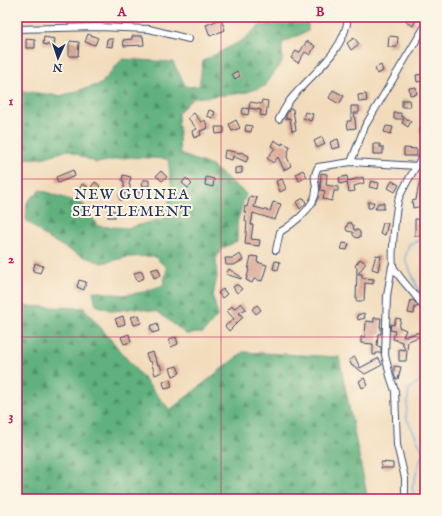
<svg xmlns="http://www.w3.org/2000/svg" width="442" height="516" font-family="'IM FELL English',serif">
<defs>
<pattern id="forest-firs" width="22" height="20" patternUnits="userSpaceOnUse"><rect width="22" height="20" fill="#60b17e"/><path d="M5 1l3.5 6h-7zM16 11l3.5 6h-7z" fill="#4e906a"/></pattern>
<pattern id="building-back-hatch" width="6" height="6" patternUnits="userSpaceOnUse"><rect width="6" height="6" fill="#dfac98"/><path d="M-1 5l2 2M0 0l6 6M5-1l2 2" fill="none" stroke="#b48c7f"/></pattern>
</defs>
<rect width="100%" height="100%" fill="#fcf5e5"/>
<filter id="ink" filterUnits="userSpaceOnUse"><feTurbulence type="fractalNoise" baseFrequency=".025" numOctaves="2"/><feDisplacementMap in="SourceGraphic" scale="8" xChannelSelector="R" yChannelSelector="G"/><feConvolveMatrix kernelMatrix="1 2 1 2 8 2 1 2 1" color-interpolation-filters="sRGB"/></filter>
<filter id="wash" filterUnits="userSpaceOnUse"><feTurbulence type="fractalNoise" baseFrequency=".012" numOctaves="4" result="noise"/><feDisplacementMap in="SourceGraphic" scale="16" xChannelSelector="R" yChannelSelector="G"/><feGaussianBlur stdDeviation="0.9" result="paint"/><feColorMatrix in="noise" values="0 0 0 0 0 0 0 0 0 0 0 0 0 0 0 0 0 1.4 0 .05"/><feComposite in="paint" operator="in"/></filter>
<g filter="url(#wash)">
<rect width="100%" height="100%" fill="#f2dbbb"/>
<g fill="url(#forest-firs)" stroke="#3e706e">
<polygon points="264,17 308,17 308,31 282,43 282,62 265,86 244,93 193,98 178,113 180,154 212,166 246,194 237,222 237,241 221,249 216,259 217,277 213,297 218,315 203,333 186,334 158,312 136,308 113,311 96,305 93,291 122,295 144,292 163,285 167,268 154,256 128,257 102,263 77,254 46,237 26,220 27,202 40,190 83,204 98,226 128,228 165,218 172,189 168,159 130,157 96,163 68,150 42,158 17,159 17,95 23,91 60,96 101,84 122,59 173,62 186,87 199,86 203,61 243,40 266,20"/>
<polygon points="17,306 84,308 170,410 243,352 339,357 367,495 367,499 17,499"/>
</g>
<g fill="none" stroke-linecap="round" stroke-linejoin="round">
<g stroke="#67a9db" stroke-width="1.5">
<polyline points="425,239 409,244 405,258 421,296 425,301"/>
<polyline points="415,499 412,488 423,451 406,417 409,389 425,377"/>
</g>
</g>
<g id="blocks">
<g fill="url(#building-back-hatch)">
<polygon points="409,17 416,19 413,26 406,22"/>
<polygon points="221,19 225,30 210,36 206,25"/>
<polygon points="88,34 98,38 95,45 85,42"/>
<polygon points="132,36 143,36 144,45 124,46 123,40 132,39"/>
<polygon points="389,36 398,37 397,47 388,47"/>
<polygon points="44,37 55,39 54,46 43,44"/>
<polygon points="354,38 359,44 351,50 347,43"/>
<polygon points="26,39 35,40 35,48 26,48"/>
<polygon points="107,39 113,39 112,47 106,46"/>
<polygon points="69,41 79,42 78,56 69,56"/>
<polygon points="307,41 315,46 310,55 305,52 298,63 291,58 296,51 299,53"/>
<polygon points="381,65 383,71 377,74 375,68"/>
<polygon points="237,71 240,76 235,79 232,74"/>
<polygon points="424,74 424,81 417,82 416,75"/>
<polygon points="416,87 417,94 410,95 409,88"/>
<polygon points="333,90 344,96 339,104 329,98"/>
<polygon points="366,94 367,101 359,102 358,95"/>
<polygon points="262,100 268,101 266,116 260,115 261,110 249,108 250,102 261,104"/>
<polygon points="402,100 409,100 410,107 402,107"/>
<polygon points="351,106 359,106 359,113 354,113 356,128 348,129 347,121 351,121"/>
<polygon points="243,108 249,109 248,115 242,114"/>
<polygon points="290,109 293,109 296,130 292,131 290,118 286,119 286,115"/>
<polygon points="209,110 215,112 213,118 207,116"/>
<polygon points="305,112 313,114 311,121 303,118"/>
<polygon points="194,113 201,122 205,120 208,128 200,131 201,135 194,138 192,131 197,129 188,118"/>
<polygon points="394,113 401,113 401,116 411,121 408,127 402,123 404,119 394,119"/>
<polygon points="236,120 240,128 232,131 229,124"/>
<polygon points="246,125 252,126 251,132 245,131"/>
<polygon points="386,126 393,127 391,134 384,132"/>
<polygon points="215,127 224,127 224,133 216,134"/>
<polygon points="425,128 425,135 421,136 419,129"/>
<polygon points="322,137 325,144 317,148 314,141"/>
<polygon points="338,139 340,147 332,149 330,142"/>
<polygon points="274,140 282,145 282,143 290,146 287,157 291,166 284,170 278,157 273,163 267,158 275,148 271,146"/>
<polygon points="373,144 380,144 380,147 383,147 383,154 373,154"/>
<polygon points="404,148 417,149 417,156 404,156"/>
<polygon points="225,150 240,153 241,152 249,156 246,162 233,156 232,160 224,158"/>
<polygon points="242,167 242,173 235,174 235,168"/>
<polygon points="73,170 75,176 58,183 56,177"/>
<polygon points="303,170 307,177 299,181 296,174"/>
<polygon points="161,171 167,177 162,181 156,176"/>
<polygon points="321,173 327,174 326,185 338,187 338,191 334,191 332,201 323,199 325,191 320,190"/>
<polygon points="123,175 131,177 129,185 130,185 130,191 124,191 124,181 122,181"/>
<polygon points="422,175 425,177 425,184 423,189 425,189 423,197 420,196 422,206 413,208 412,201 416,200 419,183"/>
<polygon points="347,176 348,181 363,177 364,183 354,186 355,191 349,192 347,182 340,184 339,178"/>
<polygon points="206,177 214,179 213,187 205,185"/>
<polygon points="186,178 192,184 188,188 182,183"/>
<polygon points="282,179 286,189 280,192 276,181"/>
<polygon points="143,180 149,180 149,186 142,186"/>
<polygon points="371,181 379,183 378,189 369,187"/>
<polygon points="392,181 399,185 395,192 388,188"/>
<polygon points="95,182 100,186 97,191 91,187"/>
<polygon points="82,184 88,187 84,192 79,189"/>
<polygon points="136,192 143,192 142,198 136,198"/>
<rect x="120" y="194" width="6" height="6"/>
<polygon points="250,196 257,198 254,207 270,211 273,202 281,204 275,220 253,213 251,225 253,225 251,239 260,240 259,246 245,244 247,222 245,221 246,213 244,212 245,206 247,207"/>
<polygon points="304,198 306,203 300,209 296,202"/>
<polygon points="368,202 374,202 372,208 368,208"/>
<polygon points="378,203 384,203 384,209 375,209"/>
<polygon points="130,208 137,210 135,216 129,214"/>
<rect x="108" y="211" width="7" height="6"/>
<polygon points="415,219 420,219 420,226 424,226 425,236 415,236"/>
<polygon points="348,223 351,223 353,225 354,230 358,230 360,232 360,237 357,238 355,237 353,235 353,232 347,231 346,228"/>
<polygon points="383,223 388,223 385,235 380,234"/>
<polygon points="343,243 349,244 347,250 341,249"/>
<polygon points="240,254 243,260 234,265 226,265 225,258 233,258"/>
<polygon points="376,255 381,256 378,271 372,269"/>
<polygon points="251,256 258,257 257,262 267,265 262,281 254,279 252,283 246,280 249,270 248,270"/>
<polygon points="360,259 366,263 358,274 362,274 362,278 374,279 373,284 365,283 364,301 356,301 357,268 355,266"/>
<polygon points="275,261 280,262 278,270 273,269"/>
<polygon points="35,263 43,266 40,273 33,271"/>
<polygon points="158,268 161,275 154,278 151,270"/>
<polygon points="229,269 241,277 241,279 226,274"/>
<polygon points="142,271 144,278 137,281 134,273"/>
<polygon points="79,280 86,282 84,290 77,287"/>
<polygon points="236,285 238,285 242,289 237,293 233,287"/>
<polygon points="223,289 227,294 222,298 218,293"/>
<polygon points="411,300 414,301 418,306 417,307 415,307 414,314 408,313"/>
<polygon points="241,303 246,309 239,313 243,317 229,331 225,326 234,319 227,311 232,306 234,309"/>
<polygon points="257,305 261,310 256,314 252,309"/>
<polygon points="364,313 365,318 358,320 357,315"/>
<polygon points="139,315 141,323 134,325 131,317"/>
<polygon points="123,316 125,324 118,326 115,319"/>
<polygon points="374,318 381,318 380,327 381,327 381,334 378,334 377,346 381,347 381,353 376,353 376,355 373,355 373,344 361,343 361,337 365,337 366,321 374,322"/>
<polygon points="396,318 401,319 399,327 406,330 403,337 420,332 422,336 408,341 406,361 399,361 399,349 405,350 402,342 393,339 395,331 390,330 391,324 394,325"/>
<polygon points="157,323 159,331 152,333 150,326"/>
<polygon points="129,334 131,342 124,344 121,337"/>
<polygon points="176,337 178,344 171,347 169,339"/>
<polygon points="153,352 158,365 160,364 162,372 155,375 151,361 149,362 146,354"/>
<polygon points="355,357 360,368 379,358 382,365 365,374 354,366 352,366 349,360"/>
<polygon points="177,366 180,373 173,376 170,368"/>
<polygon points="394,366 401,367 398,379 396,379 394,375"/>
<polygon points="364,378 368,385 362,388 359,381"/>
<polygon points="170,379 172,387 165,389 163,382"/>
<polygon points="381,462 393,463 393,468 381,468"/>
</g>
</g>
</g>
<g filter="url(#ink)">
<use href="#blocks" fill-opacity="0" stroke="#3b496c" stroke-width="1"/>
<g fill="none" stroke-linecap="round" stroke-linejoin="round">
<g stroke="#3b496c" stroke-width="8">
<g id="minor">
<polyline points="17,29 98,27 149,29 189,39"/>
<path d="M279,119C282,113 286,106 290,100C310,75 345,52 348,17"/>
<path d="M425,152C416,167 406,182 399,198C396,206 390,261 394,268C402,283 417,294 425,310"/>
<polyline points="351,162 365,126 425,26"/>
<path d="M276,250L280,232C293,224 315,207 316,191C316,179 312,179 318,167L351,162L417,166"/>
<polyline points="392,266 387,296 385,355 390,376 395,391 397,445 405,478 405,499"/>
</g>
</g>
<use href="#minor" stroke="#fff" stroke-width="6"/>
</g>
</g>
<path fill="none" stroke="#c2185b" stroke-width="1" stroke-opacity="0.55" d="M221,17V499M17,179H425M17,337H425"/>
<g text-anchor="middle" stroke-width="4" stroke-linejoin="round" paint-order="stroke">
<g font-size="15" letter-spacing="1" fill="#1b2f5e" stroke="#fcf5e5">
<text x="132" y="199">NEW GUINEA<tspan x="132" dy="17">SETTLEMENT</tspan></text>
</g>
</g>
<rect width="442" height="516" fill="none" stroke="#fcf5e5" stroke-width="44"/>
<g transform="translate(58 58) rotate(183)" stroke="#fcf5e5" stroke-width="3" paint-order="stroke">
<path d="M0-3L7 15L0 10L-7 15Z" fill="#1b2f5e"/>
<text y="-6" font-size="11" font-weight="bold" text-anchor="middle" fill="#1b2f5e">N</text>
</g>
<rect x="22" y="22" width="398" height="472" fill="none" stroke="#c2185b" stroke-width="1.5"/>
<g font-size="13" text-anchor="middle" font-weight="bold" fill="#c2185b">
<text x="122" y="16">A</text>
<text x="320" y="16">B</text>
<text x="11" y="105">1</text>
<text x="11" y="263">2</text>
<text x="11" y="420">3</text>
</g>
</svg>
